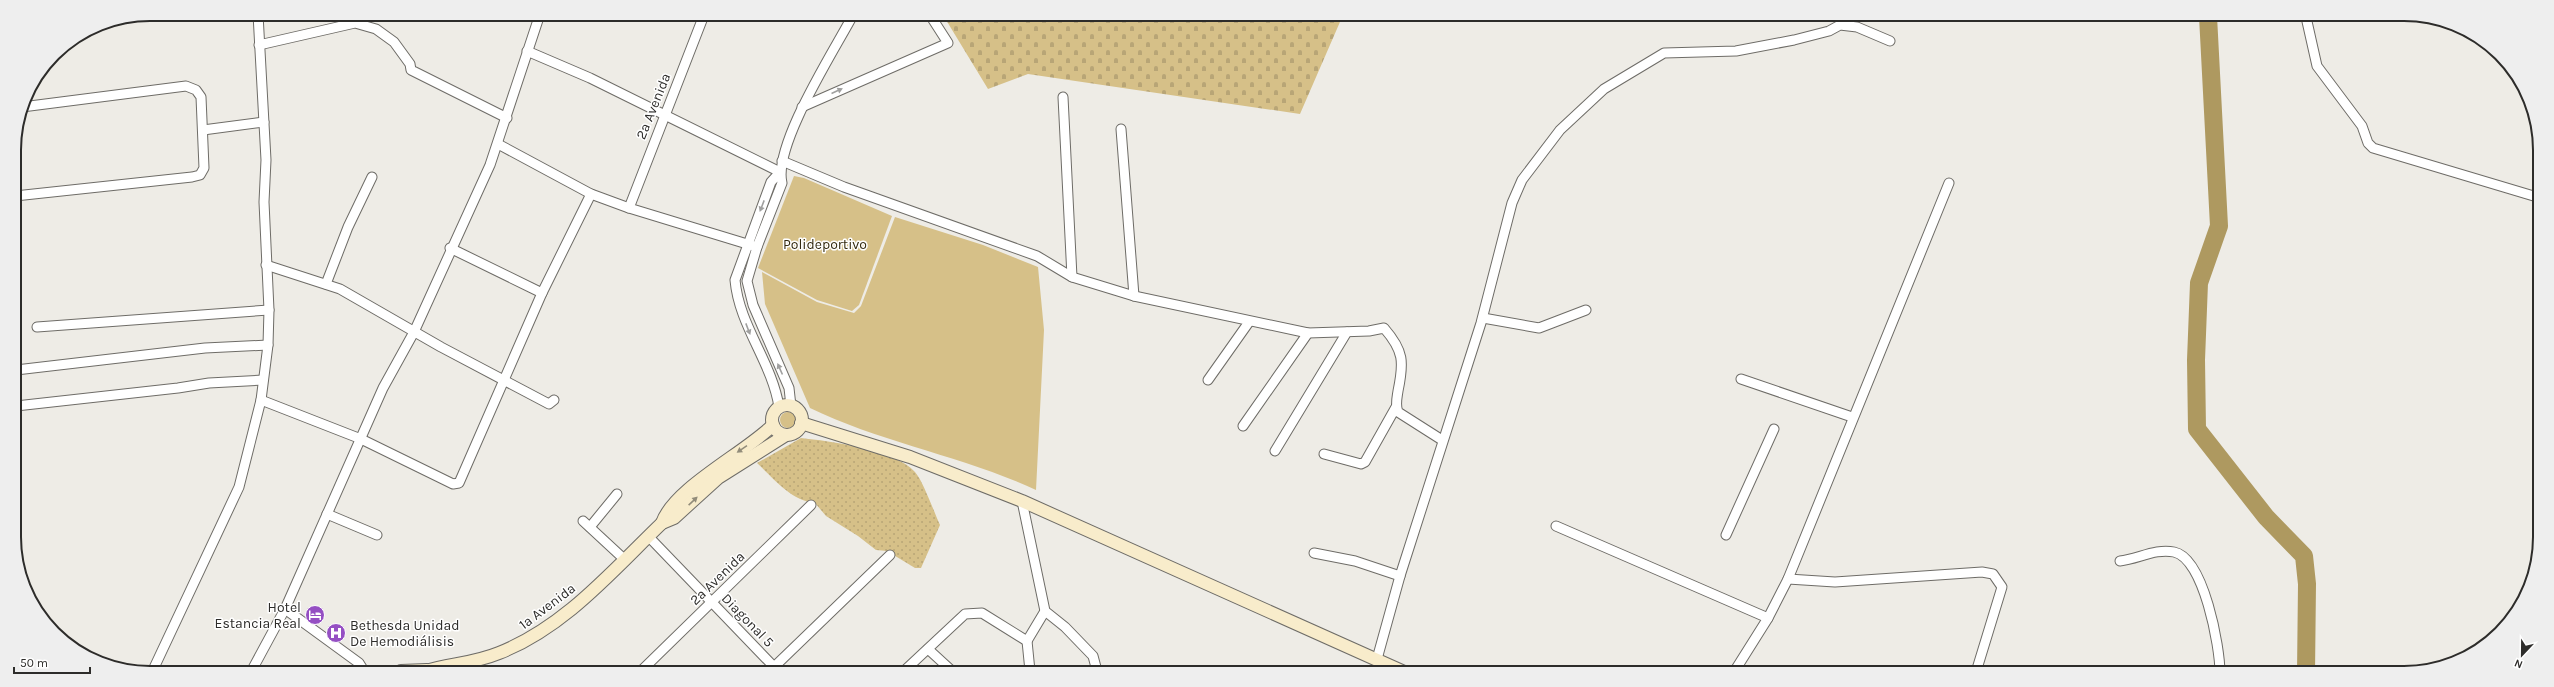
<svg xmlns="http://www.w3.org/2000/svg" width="2554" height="687" font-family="Karla,sans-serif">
<defs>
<pattern id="grass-dots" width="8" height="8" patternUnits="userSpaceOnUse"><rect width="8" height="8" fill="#d6c088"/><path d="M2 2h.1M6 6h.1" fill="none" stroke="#b8a576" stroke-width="1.8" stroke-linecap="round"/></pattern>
<pattern id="cemetery-stones" width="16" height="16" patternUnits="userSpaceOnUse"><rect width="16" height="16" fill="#d6c088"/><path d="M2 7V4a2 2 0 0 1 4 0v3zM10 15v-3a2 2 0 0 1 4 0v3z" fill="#b8a576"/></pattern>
</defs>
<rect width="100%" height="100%" fill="#eeece6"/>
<path fill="url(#grass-dots)" d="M801,438C829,441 896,450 915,472C923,481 934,512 940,525L921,568H915L887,551L876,550L858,536L826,516L815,503C791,501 774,479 757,463Z"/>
<polygon fill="url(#cemetery-stones)" points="943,15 1343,15 1300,114 1028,74 988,89"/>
<g fill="#d6c088">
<polygon points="794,176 804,178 892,216 859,305 852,311 817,300 758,268"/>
<path d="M895,217L983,245L1038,267L1044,330L1036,490C963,456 882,443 810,408L765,304L762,272L817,302L854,313L861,306Z"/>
<circle cx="788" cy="420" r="8"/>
</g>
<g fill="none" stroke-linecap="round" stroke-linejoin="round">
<polyline stroke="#ae9960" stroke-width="18" points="2208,16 2219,226 2199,283 2196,360 2197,429 2266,517 2304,556 2307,584 2306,673"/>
<g stroke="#6e6c67" stroke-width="11">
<g id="street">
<polyline points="2306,17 2317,66 2362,126 2368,143 2373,148 2537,197"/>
<polyline points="259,45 355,23 376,29 394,42 410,64 411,70 507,118"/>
<polyline points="527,51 590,78 780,172"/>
<polyline points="1063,97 1072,277"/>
<polyline points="802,107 948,43 930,15"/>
<polyline points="1121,129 1134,296"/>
<polyline points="203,130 264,122"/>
<polyline points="498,144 591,194 629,208 757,247"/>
<path d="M782,161L844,187L1037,256L1072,277L1134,296L1308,333L1369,331L1384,328C1404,351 1404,362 1398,391C1397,398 1395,405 1398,412L1442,440"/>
<polyline points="15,196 192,177 200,175 204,168 201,97 196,90 186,86 22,107"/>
<polyline points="629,208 704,15"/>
<polyline points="450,248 542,293"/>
<polyline points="266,265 340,289 441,347 549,404 554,400"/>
<polyline points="326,284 348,227 372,177"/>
<polyline points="1483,318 1539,328 1586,310"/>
<polyline points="37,327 269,310"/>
<polyline points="16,370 205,348 268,345"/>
<polyline points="1741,379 1852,417"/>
<polyline points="1208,380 1249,322"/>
<polyline points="261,400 361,439 453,484 459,483 542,293 591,194"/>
<polyline points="16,406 178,388 209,383 263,380"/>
<path d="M791,406L789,388L753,305L747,281L757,247L782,183C773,145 834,51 853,15"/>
<path d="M779,407C772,362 739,326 735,280L771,182L780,172"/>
<polyline points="1243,426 1308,333"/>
<polyline points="1275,451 1347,332"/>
<polyline points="1324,454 1361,464 1365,462 1396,407"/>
<polyline points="1022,501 1045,611 1065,627 1093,656 1097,671"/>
<polyline points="327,514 377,535"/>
<polyline points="583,521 624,559"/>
<polyline points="1556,526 1768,618"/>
<polyline points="590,527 617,494"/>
<polyline points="1726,535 1774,429"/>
<polyline points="648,536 778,671"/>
<polyline points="1314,553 1355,561 1400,576"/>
<path d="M2120,561C2138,559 2156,548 2174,552C2204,558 2220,647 2220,673"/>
<polyline points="1788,579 1835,582 1982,572 1993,574 2002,587 1976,672"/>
<polyline points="285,609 359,663 364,671"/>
<polyline points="1027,641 1030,671"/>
<polyline points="928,649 952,671"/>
<polyline points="1377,659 1400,576 1481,323 1512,203 1522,180 1560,130 1604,89 1664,53 1736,51 1794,40 1829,31 1840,25 1857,27 1890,41"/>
<polyline points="774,667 890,555"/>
<polyline points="153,670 239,487 261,400 268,345 269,310 264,202 266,160 258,14"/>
<polyline points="252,670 285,609 383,388 414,332 490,165 540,14"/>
<polyline points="641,671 811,505"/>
<polyline points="904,671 965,614 982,613 1027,641 1045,611"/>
<polyline points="1734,672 1768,618 1788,579 1949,183"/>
</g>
</g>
<g stroke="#6e6c67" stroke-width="14">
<g id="secondary">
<circle cx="787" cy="420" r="15"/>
<polyline points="801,423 910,457 1022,501 1404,672"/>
<path d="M662,523C674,488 745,453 773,425"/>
<polyline points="401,671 427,670"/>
<path d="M426,671C450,664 475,663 499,653C565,627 612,571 662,523L674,518L718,478L786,435"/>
</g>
</g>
<use href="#street" stroke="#fff" stroke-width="9"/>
<use href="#secondary" stroke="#f8eccb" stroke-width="12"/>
</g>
<defs><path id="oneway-solid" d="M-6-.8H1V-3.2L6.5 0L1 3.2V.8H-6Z"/></defs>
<g fill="#a0a09f">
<use href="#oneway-solid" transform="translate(837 91) rotate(-24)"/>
<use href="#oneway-solid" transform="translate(762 206) rotate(111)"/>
<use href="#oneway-solid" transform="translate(748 329) rotate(69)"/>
<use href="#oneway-solid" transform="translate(780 369) rotate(-114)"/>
</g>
<g fill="#928c7a">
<use href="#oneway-solid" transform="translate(742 449) rotate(146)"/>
<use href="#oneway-solid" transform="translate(693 501) rotate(-43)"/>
</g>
<defs>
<g id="hotel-disc" transform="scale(1)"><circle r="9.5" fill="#954fc3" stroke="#fff"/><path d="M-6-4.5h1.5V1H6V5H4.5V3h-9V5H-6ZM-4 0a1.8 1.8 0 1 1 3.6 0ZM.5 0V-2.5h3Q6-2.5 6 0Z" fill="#fff"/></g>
<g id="hospital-disc" transform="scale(1)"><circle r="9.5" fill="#954fc3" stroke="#fff"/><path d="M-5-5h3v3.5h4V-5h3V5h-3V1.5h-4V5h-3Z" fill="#fff"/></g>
</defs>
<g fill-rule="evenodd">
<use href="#hotel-disc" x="315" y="615"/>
<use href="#hospital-disc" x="336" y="633"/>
</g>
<g text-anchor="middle" stroke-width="3" stroke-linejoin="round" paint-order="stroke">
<g font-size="14" fill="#2d2c2a" stroke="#fff">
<text transform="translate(653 106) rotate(-68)" y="5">2a Avenida</text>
<text transform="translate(717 578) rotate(-44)" y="5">2a Avenida</text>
<text transform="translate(547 606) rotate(-37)" y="5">1a Avenida</text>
<text transform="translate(748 620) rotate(46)" y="5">Diagonal 5</text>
</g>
<g font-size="14" fill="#332a0f" stroke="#fff">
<text x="825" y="249">Polideportivo</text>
</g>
<g font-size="14" fill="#2d2c2a" stroke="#fff" text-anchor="end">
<text x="301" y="612">Hotel<tspan x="301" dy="16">Estancia Real</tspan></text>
<text x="350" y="630" text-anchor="start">Bethesda Unidad<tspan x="350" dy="16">De Hemodiálisis</tspan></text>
</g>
</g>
<path d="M0 0H2554V687H0ZM150 21H2404A129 129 0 0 1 2533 150V537A129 129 0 0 1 2404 666H150A129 129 0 0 1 21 537V150A129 129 0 0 1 150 21Z" fill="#eee" fill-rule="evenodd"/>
<path fill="none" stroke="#2d2c2a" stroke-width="2" d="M150 21H2404A129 129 0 0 1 2533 150V537A129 129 0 0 1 2404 666H150A129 129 0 0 1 21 537V150A129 129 0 0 1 150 21Z"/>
<g transform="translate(2522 655) rotate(202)" stroke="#ffffff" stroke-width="3" paint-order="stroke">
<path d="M0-3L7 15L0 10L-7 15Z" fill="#2d2c2a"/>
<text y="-6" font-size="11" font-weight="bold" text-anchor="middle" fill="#2d2c2a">N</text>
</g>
<path d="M14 667v6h76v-6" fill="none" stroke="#2d2c2a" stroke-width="2"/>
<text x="20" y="667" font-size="12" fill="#2d2c2a" stroke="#ffffff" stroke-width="3" paint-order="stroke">50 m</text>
</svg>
